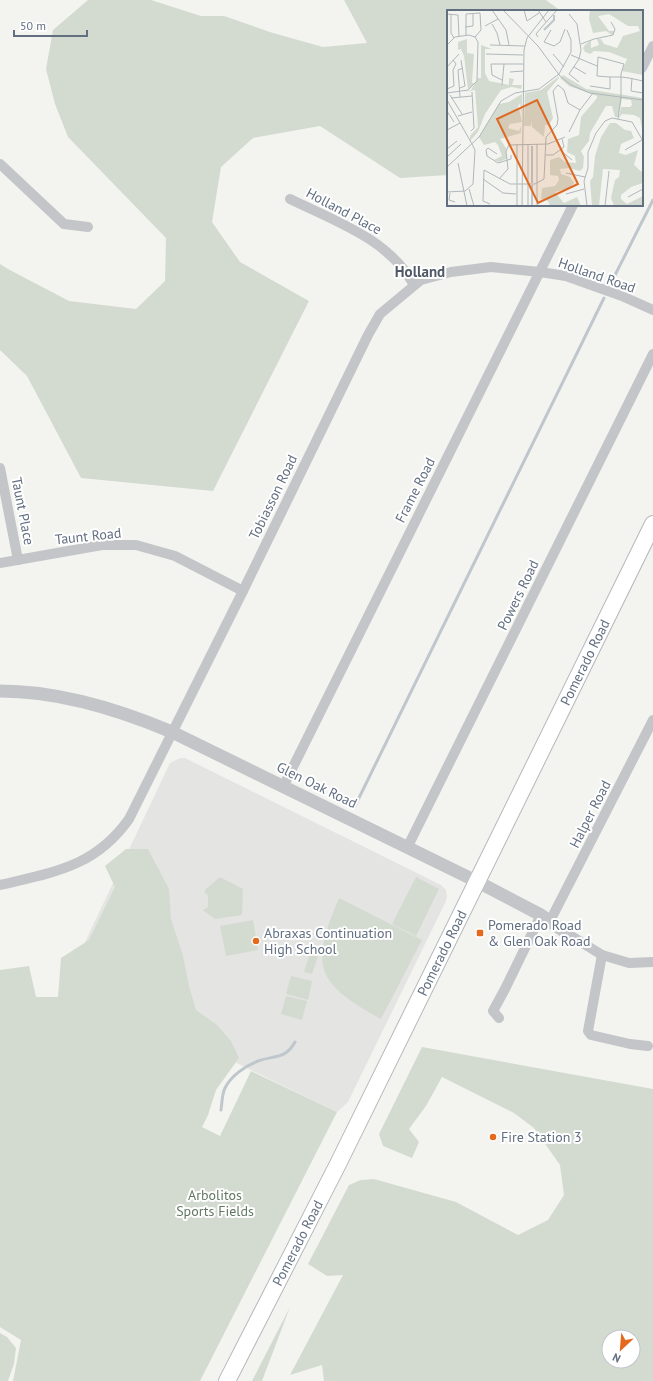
<svg xmlns="http://www.w3.org/2000/svg" width="653" height="1381" font-family="'PT Sans',sans-serif">
<rect width="100%" height="100%" fill="#f3f4ef"/>
<polygon fill="#e4e4e3" points="180,758 185,758 441,885 446,890 447,896 446,901 348,1102 337,1112 67,980 170,763"/>
<g fill="#d3dbd0" fill-rule="evenodd">
<polygon points="88,0 151,0 201,16 224,16 273,33 323,47 367,43 344,0 546,0 561,11 448,11 448,175 400,178 320,126 253,138 221,167 212,222 240,262 309,301 213,491 81,478 27,376 0,350 0,264 8,269 69,301 136,309 165,281 166,238 68,137 55,104 46,69 53,30"/>
<polygon points="126,849 148,849 169,889 171,919 183,956 189,986 196,1010 217,1025 231,1041 239,1058 216,1090 208,1115 202,1127 220,1136 251,1071 337,1112 200,1381 13,1381 21,1340 0,1327 0,970 29,966 36,997 58,997 61,958 89,940 115,887 105,866"/>
<polygon points="220,877 243,889 242,915 215,919 203,910 208,907 208,895 205,893 205,890"/>
<polygon points="416,877 439,889 416,936 392,924"/>
<path d="M339,898L422,940L381,1019C315,983 310,966 339,898Z"/>
<polygon points="253,920 258,950 226,956 220,926"/>
<polygon points="310,953 318,956 312,974 304,972"/>
<polygon points="291,976 312,981 308,1000 286,994"/>
<polygon points="286,996 307,1001 302,1020 281,1014"/>
<path d="M422,1047L653,1089V1381H324L322,1365L290,1375L343,1275L327,1276L308,1264L349,1185L361,1180L374,1179L456,1202L518,1235L548,1220L564,1195L560,1165L534,1128L514,1113L442,1077L426,1106L409,1129L419,1142L412,1158L383,1146L379,1134ZM609,1337H633V1361H609Z"/>
<polygon points="290,1307 262,1381 252,1381"/>
<polygon points="0,1333 7,1337 16,1348 14,1364 8,1381 0,1381"/>
</g>
<g fill="none" stroke-linecap="round" stroke-linejoin="round">
<g stroke="#bfc7cd" stroke-width="3">
<polyline points="612,281 653,200"/>
<polyline points="355,806 604,298"/>
<path d="M221,1110C222,1103 222,1094 225,1088C231,1076 245,1066 258,1061C274,1055 285,1060 295,1042"/>
</g>
<g stroke="#b5b8bc" stroke-width="18">
<g id="primary">
<path id="s1" d="M227,1381L338,1164L653,524"/>
</g>
</g>
<g stroke="#c3c5c9" stroke-width="10">
<polyline points="642,68 653,46"/>
<polyline points="0,164 64,224 88,227"/>
<path d="M290,199C335,221 389,239 414,285"/>
<polyline points="0,468 18,560"/>
<polyline points="0,563 102,545 136,545 175,556 243,591"/>
<polyline points="283,787 573,205"/>
<polyline points="407,848 653,354"/>
<path d="M0,885C54,872 95,867 129,819L243,591L368,335L380,314L421,280L451,272L491,267L540,272L566,276L622,296L653,310"/>
<polyline points="550,921 653,720"/>
<polyline points="568,934 602,955 629,963 653,962"/>
<polyline points="602,955 588,1031 591,1035 630,1044 648,1046"/>
<polyline points="499,1018 493,1011 505,989 541,915"/>
</g>
<path stroke="#c3c5c9" stroke-width="13" d="M0,691C57,691 120,710 172,732L478,882L541,915L568,934"/>
<use href="#primary" stroke="#fff" stroke-width="16"/>
</g>
<g fill="#e5691d" stroke="#fff" stroke-width="1.5">
<rect x="476" y="929" width="8" height="8" rx="2"/>
<circle cx="256" cy="941" r="4"/>
<circle cx="493" cy="1137" r="4"/>
</g>
<g text-anchor="middle" stroke-width="4" stroke-linejoin="round" paint-order="stroke">
<g font-size="14" fill="#626f81" stroke="#fff">
<text transform="translate(344 211) rotate(28)" y="5">Holland Place</text>
<text transform="translate(597 275) rotate(19)" y="5">Holland Road</text>
<text transform="translate(415 490) rotate(-63)" y="5">Frame Road</text>
<text transform="translate(273 497) rotate(-64)" y="5">Tobiasson Road</text>
<text transform="translate(23 511) rotate(79)" y="5">Taunt Place</text>
<text transform="translate(88 536) rotate(-6)" y="5">Taunt Road</text>
<text transform="translate(518 595) rotate(-64)" y="5">Powers Road</text>
<text dy="5" stroke="none"><textPath href="#s1" startOffset="803">Pomerado Road</textPath></text>
<text transform="translate(317 785) rotate(26)" y="5">Glen Oak Road</text>
<text transform="translate(590 814) rotate(-63)" y="5">Halper Road</text>
<text dy="5" stroke="none"><textPath href="#s1" startOffset="479">Pomerado Road</textPath></text>
<text dy="5" stroke="none"><textPath href="#s1" startOffset="155">Pomerado Road</textPath></text>
</g>
<g font-size="14" fill="#626f81" stroke="#fff" text-anchor="start">
<text x="488" y="930">Pomerado Road<tspan x="488" dy="16">&amp; Glen Oak Road</tspan></text>
<text x="264" y="938">Abraxas Continuation<tspan x="264" dy="16">High School</tspan></text>
<text x="501" y="1142">Fire Station 3</text>
</g>
<g font-size="14" fill="#627861" stroke="#fff">
<text x="215" y="1200">Arbolitos<tspan x="215" dy="16">Sports Fields</tspan></text>
</g>
<g font-size="15" font-weight="bold" fill="#505966" stroke="#fff">
<text x="420" y="277">Holland</text>
</g>
</g>
<g transform="translate(447 10)">
<rect width="196" height="196" fill="#f3f4ef"/>
<path d="M143,0H196V65L175,61L180,49L162,42L147,41L143,44L138,42L136,38L138,35L144,30V38L152,35L150,29H154L157,34L170,38L176,26L193,21L191,16H181L162,4L151,6L162,21H168L165,25L159,21L146,23L142,9ZM20,29V43L27,44L25,72L27,74L21,79L17,46L14,39L11,40V32ZM34,35L45,39H38V63L42,71L62,75V68L67,69L65,75H75L74,79L65,77L54,80L38,104L31,122L23,131V126L31,117L28,80L17,82L24,80L31,68H34ZM116,65L139,79L196,88V124L193,108L187,105L175,104L172,108L174,97H183L185,95L184,90L175,89L171,107H168L165,96H159L143,123L142,131L134,141L137,147L136,158L133,161L122,158L113,159L114,164L123,167L127,173L122,178L108,182L117,193L130,187L134,196H103L101,191L94,189L95,178L108,176L112,170L111,166L103,165V150L112,147L118,152L129,153L128,146L120,142L121,129L132,125L134,107L150,88V86L122,76L113,68ZM111,67L112,68L100,82L106,108L102,115H98L97,127L85,117V111L84,116H77L78,83L94,80ZM75,84V103L73,93L70,99H72L75,112L63,114L61,118L72,121L74,116V123L53,129L59,138V149L52,152L47,150L55,146L51,135L48,132L37,135L32,127L52,94L62,92ZM163,113H169L178,120L184,121L187,128L174,134L172,143L179,145L191,140L187,155L196,163V173L184,177L174,185V189L180,194L196,186L195,196H167L164,188L168,170L172,167L173,160L156,159L152,196H145L143,171L146,167L148,146L154,127Z" fill="#d3dbd0"/>
<path fill="none" stroke="#bfc7cd" stroke-width="2" d="M97,20L107,10V5M85,173V136M85,196V175"/>
<path fill="none" stroke="#b0b7bc" stroke-width="1" d="M45,0L59,20L62,35M56,0L91,36L113,66L124,75L143,83L196,90M77,0L80,11L92,3M91,0L99,12M0,4L11,5L12,26M4,4V23L7,28M122,4L130,14L134,40L132,49L122,64L132,72M45,14L50,23L53,35M38,16L51,9M18,17L26,16V3M104,20L97,32L107,36L113,32L118,19M19,25V4L33,3L34,20L28,27M91,27L89,24L94,18L110,0M134,34L147,29L166,25L168,19L164,12M0,35L8,27L22,25L28,27M43,35L78,36M39,44L76,45M106,44L117,57M124,45L150,56M0,57L12,44M127,57L139,64M63,62L76,61M112,64L124,42V30L120,20M185,68L184,81L196,83M55,70L45,65L44,54H77M55,75L57,54M143,76L163,79V67M13,78L18,76L14,50M0,79L7,76L6,60L9,54L6,50M0,83L21,80L30,71L31,32L28,27M3,85L15,104M13,87L11,60L16,58M4,88L25,86M0,90L25,134M0,101L7,112M11,106L25,102M171,109L174,87V64L177,54L151,47L150,66L163,67H174L182,68L196,71M0,120L13,113M24,121L27,118L25,82M122,122L133,100L146,83M0,139L10,131M113,140L125,150M178,140L195,130M50,144L41,138L39,140L40,146L51,153L64,149V145M99,145H106L117,137L115,129M0,147L14,134M11,153L20,196M0,157L32,127L54,91L68,83L92,79L112,64M119,163L138,167M36,169L56,183L69,184M52,169L61,159L59,141L62,135L101,134L118,127M97,169L99,127L110,115L111,109L106,81L111,75L117,80L121,93L133,100M22,179L27,196M0,182L18,181L26,174L28,140L25,134M3,183L2,190L8,192M119,184L137,179M181,187L196,179M43,194L36,191L37,160L63,174H88L97,169M70,196V134M75,196L77,40L80,28L102,0M81,196V134M90,196V134M140,196L137,171L141,158V142L149,123L158,111L165,108L185,112L196,131M158,196L162,161"/>
<path fill="#de6922" fill-opacity="0.15" stroke="#de6922" stroke-width="2" d="M90,90L131,174L91,193L50,109Z"/>
<rect width="196" height="196" fill="none" stroke="#626f81" stroke-width="2"/>
</g>
<g transform="translate(621 1349) rotate(206)"><circle r="19" fill="#ffffff" stroke="#c0c5cd"/>
<path d="M0-3L7 15L0 10L-7 15Z" fill="#e5691d"/>
<text y="-6" font-size="11" font-weight="bold" text-anchor="middle" fill="#626f81">N</text>
</g>
<path d="M14 30v6h73v-6" fill="none" stroke="#626f81" stroke-width="2"/>
<text x="20" y="30" font-size="12" fill="#626f81" stroke="#ffffff" stroke-width="3" paint-order="stroke">50 m</text>
</svg>
